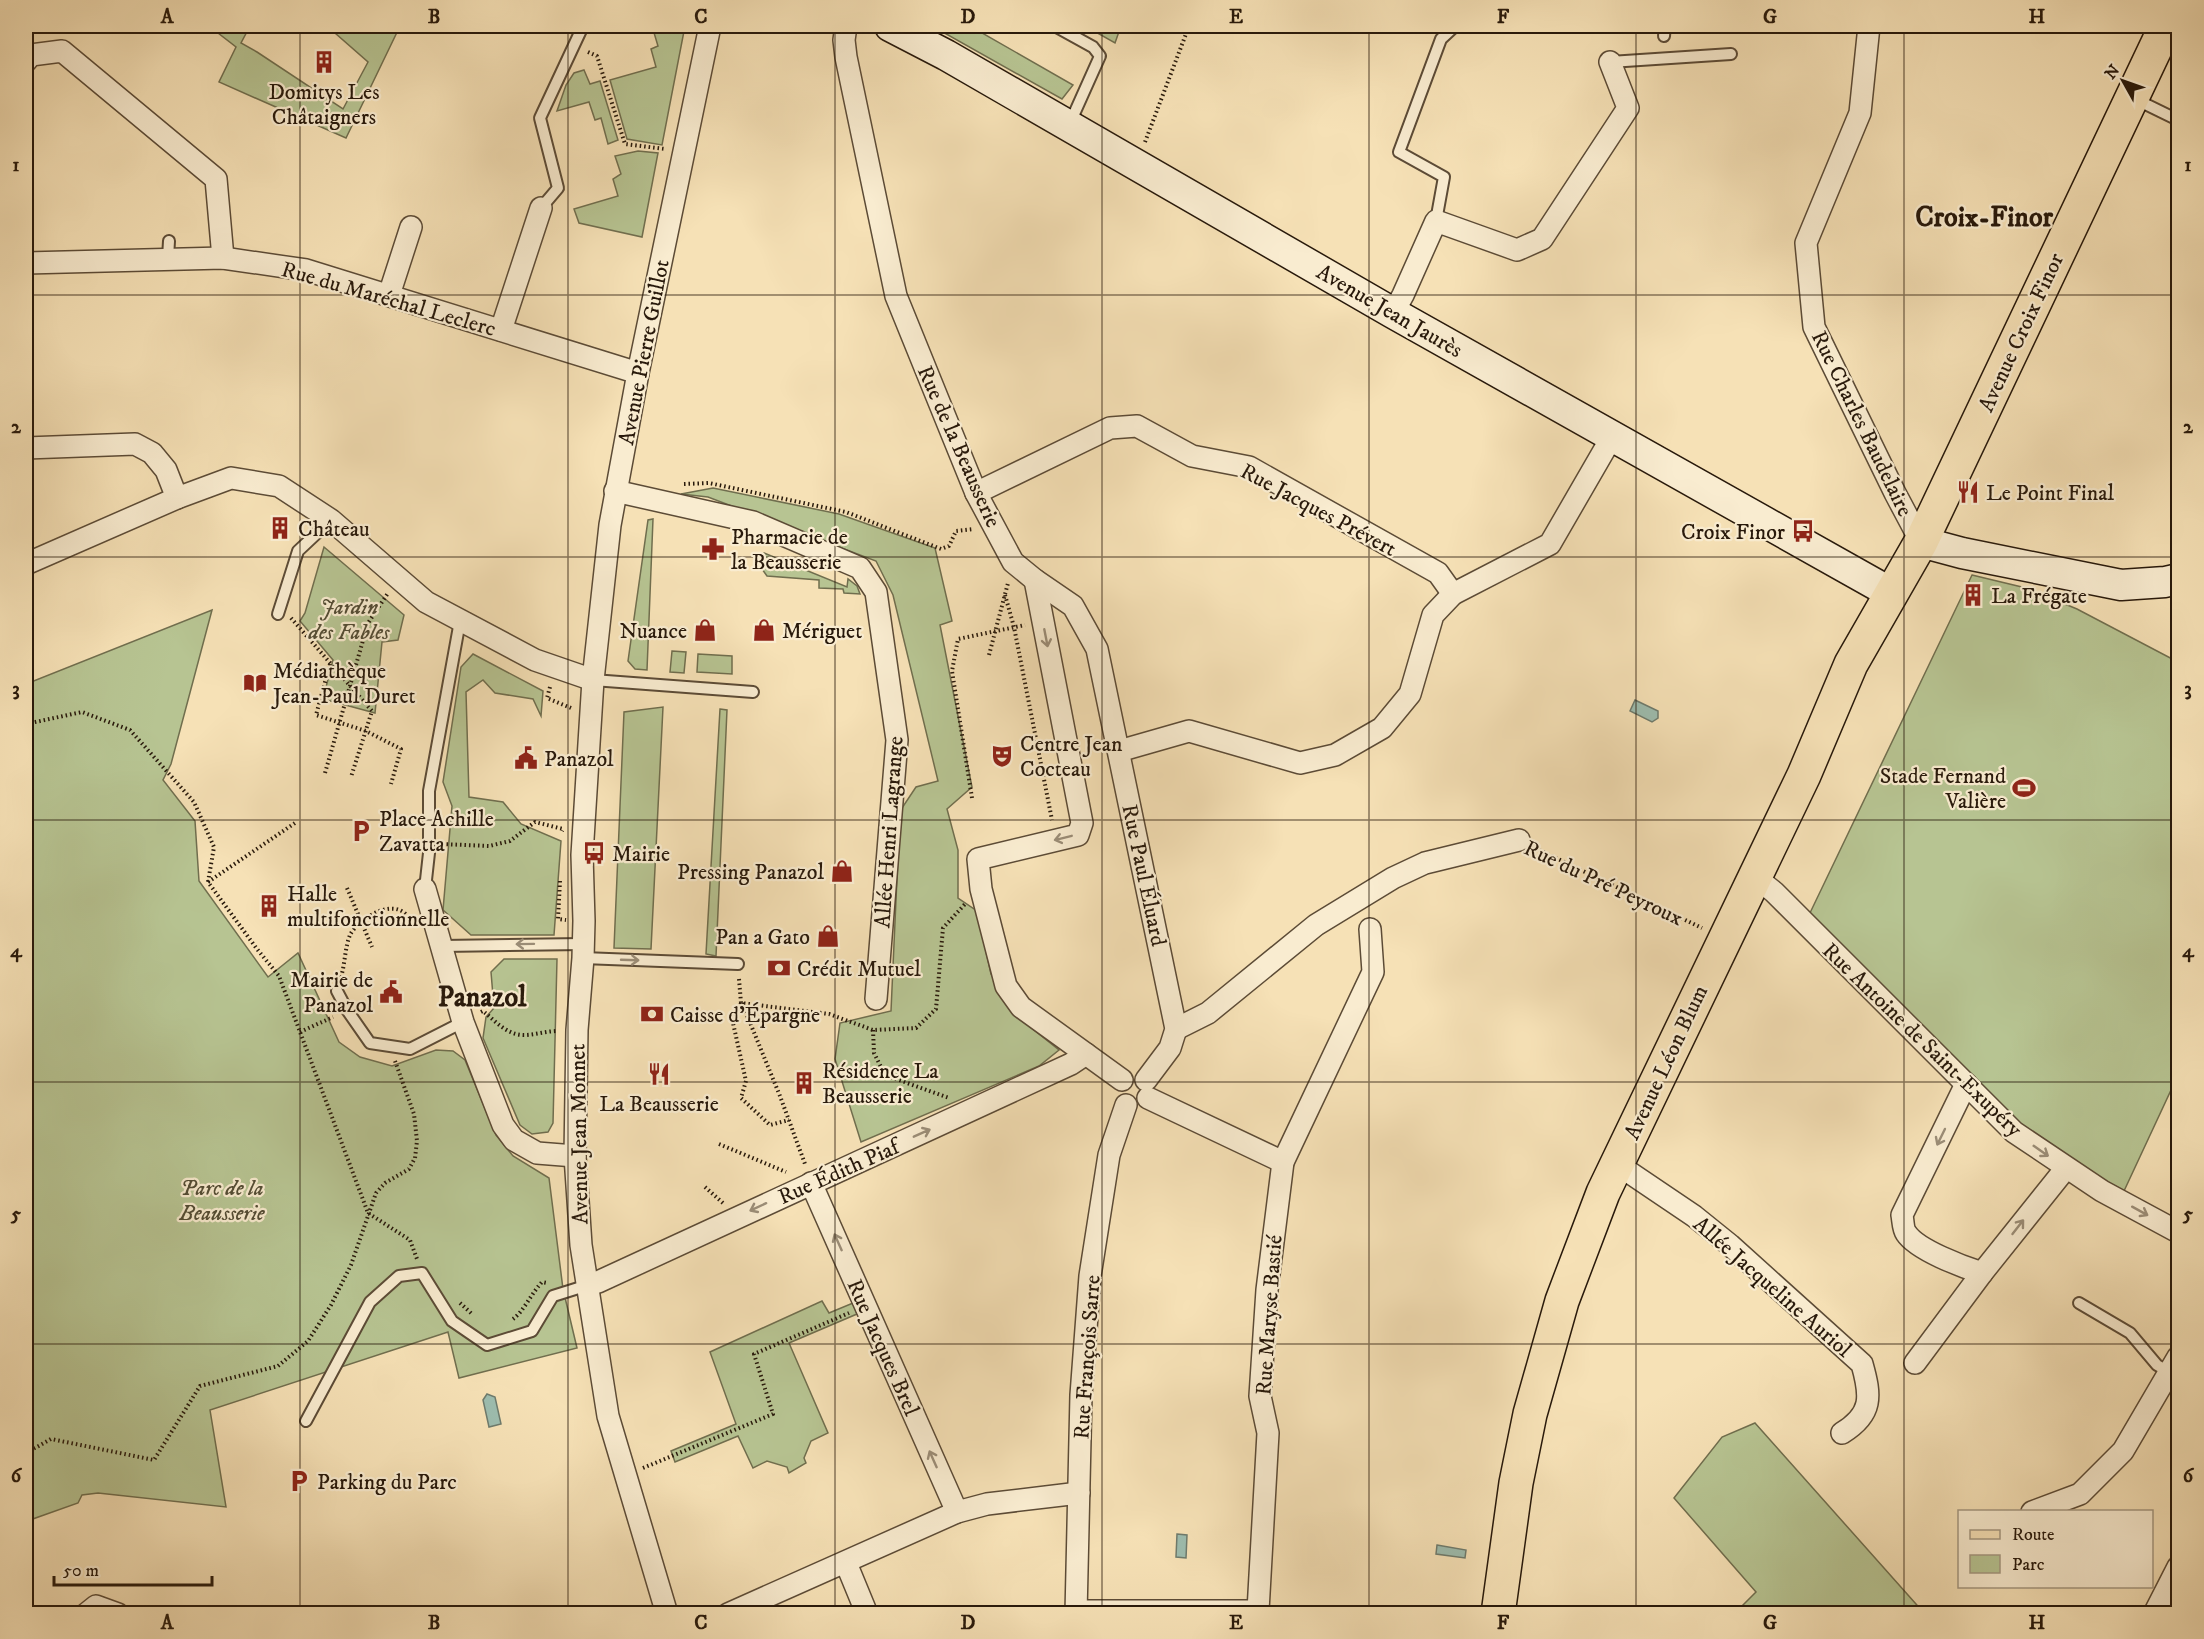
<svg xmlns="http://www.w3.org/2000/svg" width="2204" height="1639" font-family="'IM FELL DW Pica',serif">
<rect width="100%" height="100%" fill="#f6e1b6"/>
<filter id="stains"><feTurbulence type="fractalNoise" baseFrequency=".00333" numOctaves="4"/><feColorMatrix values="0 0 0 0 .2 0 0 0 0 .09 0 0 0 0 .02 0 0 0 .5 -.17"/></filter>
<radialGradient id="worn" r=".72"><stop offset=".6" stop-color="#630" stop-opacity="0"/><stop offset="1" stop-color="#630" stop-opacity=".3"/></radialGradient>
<g fill="#b7c492" stroke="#706e4e" stroke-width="1.5">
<polygon points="209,26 250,26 241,43 257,52 343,109 368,62 327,26 400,26 346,138 219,82 236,47"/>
<polygon points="652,26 685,26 662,145 627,139 610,80 656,67 651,49 658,46"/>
<polygon points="932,26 970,26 1073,85 1062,99"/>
<polygon points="1085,26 1121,26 1115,43"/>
<polygon points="584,70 590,84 600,81 618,140 608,144 601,118 595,120 589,102 557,111 566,85 574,73"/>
<polygon points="638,151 658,153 642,237 579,223 574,209 618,196 613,179 621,174 615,156"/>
<polygon points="713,488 839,514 935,548 952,621 940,625 972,787 947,809 958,850 958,898 977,911 991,974 1013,1013 1059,1050 1039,1066 861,1142 835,1059 840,1023 891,1011 900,811 916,787 938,781 893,595 876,561 708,497 681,494"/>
<polygon points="653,519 647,670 635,669 628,661 648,520"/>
<polygon points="324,547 404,615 398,640 382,642 375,713 323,699 333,660 300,621 305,613"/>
<polygon points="764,553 847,587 848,579 857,586 860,594 844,593 843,589 819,588 819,580 767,576 762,569"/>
<polygon points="1972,575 2026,588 2077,609 2178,662 2178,1075 2124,1191 2063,1157 2018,1122 1809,915"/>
<polygon points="212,610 171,764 163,780 195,821 199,881 268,977 298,953 339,1042 360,1057 392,1066 436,1050 453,1051 465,1060 496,1135 513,1156 549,1178 563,1289 577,1348 459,1378 448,1332 210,1410 226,1507 98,1493 82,1495 78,1503 30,1520 26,1524 26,684"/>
<polygon points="672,651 686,652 684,673 670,672"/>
<polygon points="473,654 543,691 541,716 533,699 495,693 483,680 466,692 469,797 503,802 521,824 561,841 554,935 471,935 443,910 452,806 443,782 461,667"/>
<polygon points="698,654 732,656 732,674 697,672"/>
<polygon points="663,707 651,949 614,948 624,712"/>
<polygon points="720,709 727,710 716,956 706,954"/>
<polygon points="504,959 557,959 553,1123 548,1132 532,1134 520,1125 483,1038 486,1017 494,1008 491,972"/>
<polygon points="822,1301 829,1313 853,1303 857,1314 789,1343 828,1433 811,1441 804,1458 806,1463 789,1473 787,1467 767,1461 753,1468 738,1436 675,1462 671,1451 736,1424 710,1352"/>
<polygon points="1755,1423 1924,1613 1735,1613 1756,1592 1674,1498 1722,1437"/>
</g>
<g fill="#9dbdaf" stroke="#6e7b6d" stroke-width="1.5">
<polygon points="1635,700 1658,711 1658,718 1652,722 1630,711"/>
<polygon points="487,1394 495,1397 501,1424 489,1427 483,1400"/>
<polygon points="1177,1534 1187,1535 1186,1558 1176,1557"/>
<polygon points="1437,1545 1466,1550 1465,1558 1436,1554"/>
</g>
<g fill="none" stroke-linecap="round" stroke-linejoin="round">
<g stroke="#5c4b36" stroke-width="14">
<g id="lane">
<polyline points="1055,26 1093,47 1100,56 1070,123"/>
<polyline points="1664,36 1665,26"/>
<polyline points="1610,62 1731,54"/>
<polyline points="2135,99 2178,120"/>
<polyline points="541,208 558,188 540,118 583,26"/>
<polyline points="1436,221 1444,177 1399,152 1441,39 1455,26"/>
<polyline points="168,258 169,241"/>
<polyline points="278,614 298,551 331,520"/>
<polyline points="593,680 753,692"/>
<polyline points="425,889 429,853 429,791 460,621"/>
<polyline points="442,946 583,944"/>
<polyline points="583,958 738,964"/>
<polyline points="337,991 347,1010 370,1043 410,1049 463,1022"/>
<polyline points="2079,1303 2130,1333 2157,1365 2169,1372"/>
<polyline points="306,1421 370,1302 399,1276 422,1273 452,1321 487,1345 532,1331 553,1296 588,1285"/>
</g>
</g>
<g stroke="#5c4b36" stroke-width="24">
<g id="street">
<polyline points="846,26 844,40 846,57 896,296 976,493 1013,562 1035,580 1073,606 1097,649 1176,1029 1170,1048 1146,1080"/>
<polyline points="1869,26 1860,113 1806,243 1814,327 1895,493 1921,542"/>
<polyline points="26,61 31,55 62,51 216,179 223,258"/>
<polyline points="26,263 223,258 306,270 638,373"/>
<polyline points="389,295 411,227"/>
<polyline points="1393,313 1403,295 1436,221 1517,250 1542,239 1628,108 1610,62"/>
<polyline points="501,330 541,208"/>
<polyline points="26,448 135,444 152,453 166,470 177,498"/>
<polyline points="615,491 753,522 860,568 876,592 897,740 876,999"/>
<polyline points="976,493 1110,428 1137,426 1192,456 1249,467 1438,573 1453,594"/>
<polyline points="26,564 177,498 231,478 279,486 331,520 426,602 535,660 593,680"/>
<polyline points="1035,580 1082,823 1078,835 978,859 981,889 1006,986 1021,1007 1122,1080"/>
<polyline points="1119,751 1189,731 1300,763 1335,755 1382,728 1410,694 1433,615 1453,594 1550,544 1613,435"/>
<polyline points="1754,876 1774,892 2014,1132 2102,1191 2178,1232"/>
<polyline points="425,889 463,1022 503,1125 514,1140 537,1153 575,1156"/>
<polyline points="1176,1029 1208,1013 1316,925 1393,878 1425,863 1519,840"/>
<path d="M1966,1084L1902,1215C1903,1220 1903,1229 1906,1233C1917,1250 1963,1267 1982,1273"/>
<polyline points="1148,1098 1283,1162"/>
<path d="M1617,1164L1694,1216L1730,1245L1862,1364C1871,1396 1873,1414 1842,1433"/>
<polyline points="811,1183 957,1512"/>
<polyline points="588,1285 598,1282 1071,1064 1086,1054"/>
<polyline points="1915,1363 1982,1273 2066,1168"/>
<polyline points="2032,1512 2080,1494 2123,1451 2178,1357"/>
<polyline points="846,1563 867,1614"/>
<polyline points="1076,1611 1258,1611 1268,1433 1260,1396 1267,1290 1283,1162 1373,972 1370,929"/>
<polyline points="86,1614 96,1606 118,1614"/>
<polyline points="667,1614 608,1416 581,1245 575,1156 577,1030 583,958 584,921 582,855 593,680 610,525 638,373 710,26"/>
<polyline points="728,1614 957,1512 987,1504 1079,1493"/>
<polyline points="1076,1614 1081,1395 1090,1276 1109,1155 1126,1105"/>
<polyline points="2154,1614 2178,1567"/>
</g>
</g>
<g stroke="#28190b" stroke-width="33">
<g id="secondary">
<polyline points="890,26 946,55 1393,313 1891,593"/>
<polyline points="1921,542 1962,553 2121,585 2165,582 2178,579"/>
</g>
</g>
<g stroke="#28190b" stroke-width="36">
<polyline id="primary" points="1498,1614 1516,1483 1530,1414 1562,1301 1603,1193 1804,775 1851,664 1921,542 2166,26"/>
</g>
<g stroke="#28190b" stroke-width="4" stroke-dasharray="1.5 3" stroke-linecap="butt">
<polyline points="588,52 597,56 625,144 665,149"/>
<polyline points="1145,142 1189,26"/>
<polyline points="684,484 709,483 846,512 941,549 949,546 956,531 974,529"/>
<polyline points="1005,595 1014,627 1052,820"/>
<polyline points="291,618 372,711 351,777"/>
<polyline points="989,655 1008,583"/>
<polyline points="330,664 316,715 366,731 401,749 391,784"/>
<polyline points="550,687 547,698 571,708"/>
<polyline points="26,724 82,712 130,730 194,802 214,847 208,882 257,949 279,976 368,1213 410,1240 417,1259"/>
<polyline points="325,773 368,623 388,593"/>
<polyline points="972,798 952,671 958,639 1025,625"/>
<polyline points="442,844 489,846 510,841 535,822 563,829 562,831"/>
<polyline points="1535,848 1702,928"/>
<polyline points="560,881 558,919 566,920"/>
<polyline points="208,882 295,823"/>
<polyline points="347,888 372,947"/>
<path d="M341,977C345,964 345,947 350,935C359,917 399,894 410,921"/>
<polyline points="739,979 741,1003 829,1014 873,1030 916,1028 936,1009 943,928 965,904"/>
<polyline points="741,1003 733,1023 746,1081 741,1098 770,1125 789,1120"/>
<polyline points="742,1003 780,1096 805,1164"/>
<path d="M481,1012L483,1011C495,1021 507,1035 524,1035C535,1035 546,1031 558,1031"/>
<polyline points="873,1030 874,1053 885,1075 949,1098"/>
<polyline points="300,1032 333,1017"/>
<polyline points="719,1144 786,1172"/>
<polyline points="705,1187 723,1203"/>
<polyline points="460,1303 472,1314"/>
<path d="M513,1319C524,1311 531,1294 542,1282L547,1283"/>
<polyline points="26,1453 51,1439 154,1460 200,1386 278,1366 308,1341 331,1305 351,1265 376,1193 385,1183 409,1169 415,1158 417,1141 414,1114 395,1061"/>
<polyline points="643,1468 773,1414 754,1354 849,1313"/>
<polyline points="26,1610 33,1614"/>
</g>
<use href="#lane" stroke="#f9ecd0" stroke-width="10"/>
<use href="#street" stroke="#f9ecd0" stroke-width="21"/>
<use href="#secondary" stroke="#f9ecd0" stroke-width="30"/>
<use href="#primary" stroke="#f6e1b6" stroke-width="33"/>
</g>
<defs><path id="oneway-shaft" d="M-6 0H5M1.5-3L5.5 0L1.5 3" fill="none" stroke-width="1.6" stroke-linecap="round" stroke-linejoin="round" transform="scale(1.5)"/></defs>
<g stroke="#9b8d77">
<use href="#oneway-shaft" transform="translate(1046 638) rotate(79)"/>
<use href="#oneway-shaft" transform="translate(1063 838) rotate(166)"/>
<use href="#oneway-shaft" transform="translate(525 944) rotate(179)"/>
<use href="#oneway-shaft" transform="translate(630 960) rotate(2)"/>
<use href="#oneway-shaft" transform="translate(922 1133) rotate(-24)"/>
<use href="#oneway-shaft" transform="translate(1941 1137) rotate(116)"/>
<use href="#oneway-shaft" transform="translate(2041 1151) rotate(35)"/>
<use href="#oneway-shaft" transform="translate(758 1207) rotate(155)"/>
<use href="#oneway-shaft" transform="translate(2140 1211) rotate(29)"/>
<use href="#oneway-shaft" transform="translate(2018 1227) rotate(-52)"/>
<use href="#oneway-shaft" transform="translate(838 1242) rotate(-114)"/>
<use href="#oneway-shaft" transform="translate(933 1459) rotate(-114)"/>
</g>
<path fill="none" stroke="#28190b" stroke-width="1.5" stroke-opacity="0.55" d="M300,26V1614M568,26V1614M835,26V1614M1102,26V1614M1369,26V1614M1636,26V1614M1904,26V1614M26,295H2178M26,557H2178M26,820H2178M26,1082H2178M26,1344H2178"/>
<defs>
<g id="building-bare" transform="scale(1.8)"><path d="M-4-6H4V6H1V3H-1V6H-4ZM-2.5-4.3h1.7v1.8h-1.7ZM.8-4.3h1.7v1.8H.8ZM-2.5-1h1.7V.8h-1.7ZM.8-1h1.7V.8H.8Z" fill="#8f2418" stroke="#f9ecd0" stroke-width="2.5" paint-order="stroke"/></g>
<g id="restaurant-bare" transform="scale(1.8)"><path d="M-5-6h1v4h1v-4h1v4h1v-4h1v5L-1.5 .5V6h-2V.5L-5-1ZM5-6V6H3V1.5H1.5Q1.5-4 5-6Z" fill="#8f2418" stroke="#f9ecd0" stroke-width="2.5" paint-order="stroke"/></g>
<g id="bus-bare" transform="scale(1.8)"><path d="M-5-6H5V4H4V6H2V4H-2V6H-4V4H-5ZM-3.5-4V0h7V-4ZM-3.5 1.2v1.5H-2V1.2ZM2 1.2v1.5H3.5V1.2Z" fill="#8f2418" stroke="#f9ecd0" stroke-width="2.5" paint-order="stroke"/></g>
<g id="pharmacy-bare" transform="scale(1.8)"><path d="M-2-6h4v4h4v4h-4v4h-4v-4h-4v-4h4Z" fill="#8f2418" stroke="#f9ecd0" stroke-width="2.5" paint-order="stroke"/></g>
<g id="shop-bare" transform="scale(1.8)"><path d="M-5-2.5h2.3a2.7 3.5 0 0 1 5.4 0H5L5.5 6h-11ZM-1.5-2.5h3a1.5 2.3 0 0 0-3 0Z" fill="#8f2418" stroke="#f9ecd0" stroke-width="2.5" paint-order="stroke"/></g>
<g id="library-bare" transform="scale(1.8)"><path d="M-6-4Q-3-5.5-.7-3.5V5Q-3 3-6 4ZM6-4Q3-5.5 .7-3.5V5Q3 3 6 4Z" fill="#8f2418" stroke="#f9ecd0" stroke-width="2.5" paint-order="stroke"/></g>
<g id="theatre-bare" transform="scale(1.8)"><path d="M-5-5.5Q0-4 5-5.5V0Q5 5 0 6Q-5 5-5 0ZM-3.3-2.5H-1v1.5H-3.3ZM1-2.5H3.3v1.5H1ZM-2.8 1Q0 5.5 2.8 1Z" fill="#8f2418" stroke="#f9ecd0" stroke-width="2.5" paint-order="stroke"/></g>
<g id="civic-bare" transform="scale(1.8)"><path d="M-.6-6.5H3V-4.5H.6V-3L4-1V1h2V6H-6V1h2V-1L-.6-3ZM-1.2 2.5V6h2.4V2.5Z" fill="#8f2418" stroke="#f9ecd0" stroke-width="2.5" paint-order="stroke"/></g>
<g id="stadium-bare" transform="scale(1.8)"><path d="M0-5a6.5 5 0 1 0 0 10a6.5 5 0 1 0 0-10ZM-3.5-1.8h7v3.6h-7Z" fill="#8f2418" stroke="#f9ecd0" stroke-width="2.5" paint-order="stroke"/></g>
<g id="parking-bare" transform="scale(1.8)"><path d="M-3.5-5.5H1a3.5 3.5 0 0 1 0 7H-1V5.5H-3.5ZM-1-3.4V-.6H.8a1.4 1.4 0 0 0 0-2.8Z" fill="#8f2418" stroke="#f9ecd0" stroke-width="2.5" paint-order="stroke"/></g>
<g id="bank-bare" transform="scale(1.8)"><path d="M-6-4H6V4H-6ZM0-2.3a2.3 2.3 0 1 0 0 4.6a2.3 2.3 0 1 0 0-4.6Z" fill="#8f2418" stroke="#f9ecd0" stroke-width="2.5" paint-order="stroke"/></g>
</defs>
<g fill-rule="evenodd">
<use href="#building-bare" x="324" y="62"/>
<use href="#restaurant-bare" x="1968" y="492"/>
<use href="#building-bare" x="280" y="528"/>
<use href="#bus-bare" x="1803" y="531"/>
<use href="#pharmacy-bare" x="713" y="549"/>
<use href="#building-bare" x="1973" y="595"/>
<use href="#shop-bare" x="705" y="630"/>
<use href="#shop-bare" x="764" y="630"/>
<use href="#library-bare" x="255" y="683"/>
<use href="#theatre-bare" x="1002" y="756"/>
<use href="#civic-bare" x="526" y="758"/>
<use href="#stadium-bare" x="2024" y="788"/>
<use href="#parking-bare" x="361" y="831"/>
<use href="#bus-bare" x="594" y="853"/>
<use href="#shop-bare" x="842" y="871"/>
<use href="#building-bare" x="269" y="906"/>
<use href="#shop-bare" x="828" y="936"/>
<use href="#bank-bare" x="779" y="968"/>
<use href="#civic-bare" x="391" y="992"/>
<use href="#bank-bare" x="652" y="1014"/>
<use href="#restaurant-bare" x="659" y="1074"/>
<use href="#building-bare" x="804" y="1083"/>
<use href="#parking-bare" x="299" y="1481"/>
</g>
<g text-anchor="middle" stroke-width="4.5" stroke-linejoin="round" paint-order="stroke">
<g font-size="22" fill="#28190b" stroke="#f9ecd0" text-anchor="start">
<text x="324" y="99" text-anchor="middle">Domitys Les<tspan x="324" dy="25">Châtaigners</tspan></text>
<text x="1986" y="500">Le Point Final</text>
<text x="298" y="536">Château</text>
<text x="1785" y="539" text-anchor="end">Croix Finor</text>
<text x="731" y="544">Pharmacie de<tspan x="731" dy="25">la Beausserie</tspan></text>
<text x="1991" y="603">La Frégate</text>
<text x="687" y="638" text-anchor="end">Nuance</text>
<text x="782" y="638">Mériguet</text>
<text x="273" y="678">Médiathèque<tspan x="273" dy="25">Jean-Paul Duret</tspan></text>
<text x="1020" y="751">Centre Jean<tspan x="1020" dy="25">Cocteau</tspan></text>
<text x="544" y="766">Panazol</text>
<text x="2006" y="783" text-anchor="end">Stade Fernand<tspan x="2006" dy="25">Valière</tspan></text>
<text x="379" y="826">Place Achille<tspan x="379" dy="25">Zavatta</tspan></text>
<text x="612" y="861">Mairie</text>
<text x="824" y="879" text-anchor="end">Pressing Panazol</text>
<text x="287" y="901">Halle<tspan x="287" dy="25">multifonctionnelle</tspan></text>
<text x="810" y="944" text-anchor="end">Pan a Gato</text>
<text x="797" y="976">Crédit Mutuel</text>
<text x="373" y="987" text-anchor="end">Mairie de<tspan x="373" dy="25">Panazol</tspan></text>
<text x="670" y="1022">Caisse d'Épargne</text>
<text x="822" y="1078">Résidence La<tspan x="822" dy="25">Beausserie</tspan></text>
<text x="659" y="1111" text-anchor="middle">La Beausserie</text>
<text x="317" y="1489">Parking du Parc</text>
</g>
<g font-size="22" fill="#28190b" stroke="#f9ecd0">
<text transform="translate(389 298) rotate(16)" y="8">Rue du Maréchal Leclerc</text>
<text transform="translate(1390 310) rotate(30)" y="8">Avenue Jean Jaurès</text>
<text transform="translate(2020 332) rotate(-65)" y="8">Avenue Croix Finor</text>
<text transform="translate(643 352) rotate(-79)" y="8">Avenue Pierre Guillot</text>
<text transform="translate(1863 423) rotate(64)" y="8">Rue Charles Baudelaire</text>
<text transform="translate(960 446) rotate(66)" y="8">Rue de la Beausserie</text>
<text transform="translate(1319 509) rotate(28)" y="8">Rue Jacques Prévert</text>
<text transform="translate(888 832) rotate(-86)" y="8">Allée Henri Lagrange</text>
<text transform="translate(1145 875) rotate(78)" y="8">Rue Paul Éluard</text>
<text transform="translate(1604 882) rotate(25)" y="8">Rue du Pré Peyroux</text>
<text transform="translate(1923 1039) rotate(44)" y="8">Rue Antoine de Saint-Exupéry</text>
<text transform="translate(1665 1062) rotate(-65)" y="8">Avenue Léon Blum</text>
<text transform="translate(578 1134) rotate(-91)" y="8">Avenue Jean Monnet</text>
<text transform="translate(838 1171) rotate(-24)" y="8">Rue Édith Piaf</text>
<text transform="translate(1773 1286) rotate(41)" y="8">Allée Jacqueline Auriol</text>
<text transform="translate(1268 1315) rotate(-86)" y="8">Rue Maryse Bastié</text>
<text transform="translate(884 1347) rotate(66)" y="8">Rue Jacques Brel</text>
<text transform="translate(1086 1357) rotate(-86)" y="8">Rue François Sarre</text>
</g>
<g font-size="22" font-style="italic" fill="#534c34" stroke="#f9ecd0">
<text x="349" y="614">Jardin<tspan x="349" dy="25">des Fables</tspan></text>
<text x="222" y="1195">Parc de la<tspan x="222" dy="25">Beausserie</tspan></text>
</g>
<g font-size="28" font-weight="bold" fill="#28190b" stroke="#f9ecd0">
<text x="1984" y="226">Croix-Finor</text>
<text x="482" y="1006">Panazol</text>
</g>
</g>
<rect width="2204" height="1639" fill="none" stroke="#f6e1b6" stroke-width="66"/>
<rect x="1958" y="1510" width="195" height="78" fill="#f9ecd0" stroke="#a59881" stroke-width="1.5"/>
<rect x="1970" y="1530" width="30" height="9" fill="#f6e1b6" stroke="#a59881" stroke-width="1.5"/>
<text x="2012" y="1540" font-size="18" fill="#28190b">Route</text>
<rect x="1970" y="1555" width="30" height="18" fill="#b7c492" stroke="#a59881" stroke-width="1.5"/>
<text x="2012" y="1570" font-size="18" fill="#28190b">Parc</text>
<g transform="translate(2123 81) rotate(310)" stroke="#f9ecd0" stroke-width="4.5" paint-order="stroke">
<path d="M0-4.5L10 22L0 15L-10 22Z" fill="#28190b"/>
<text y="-9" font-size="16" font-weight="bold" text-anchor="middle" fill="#28190b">N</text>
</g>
<path d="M54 1576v9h158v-9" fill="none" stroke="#28190b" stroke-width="3"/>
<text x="63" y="1576" font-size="18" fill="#28190b" stroke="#f9ecd0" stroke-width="4.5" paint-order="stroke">50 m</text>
<rect x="33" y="33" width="2138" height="1573" fill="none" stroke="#28190b" stroke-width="2"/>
<g font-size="20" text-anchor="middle" font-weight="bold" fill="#28190b">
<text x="167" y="23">A</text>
<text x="434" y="23">B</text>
<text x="701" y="23">C</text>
<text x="968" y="23">D</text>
<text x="1236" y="23">E</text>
<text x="1503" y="23">F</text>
<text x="1770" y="23">G</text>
<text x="2037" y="23">H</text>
<text x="16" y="171">1</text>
<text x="2188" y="171">1</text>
<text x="16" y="433">2</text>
<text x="2188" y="433">2</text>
<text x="16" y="695">3</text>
<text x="2188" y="695">3</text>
<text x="16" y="957">4</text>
<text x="2188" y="957">4</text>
<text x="16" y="1220">5</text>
<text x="2188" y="1220">5</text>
<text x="16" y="1482">6</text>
<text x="2188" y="1482">6</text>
<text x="167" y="1629">A</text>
<text x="434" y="1629">B</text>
<text x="701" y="1629">C</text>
<text x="968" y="1629">D</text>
<text x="1236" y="1629">E</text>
<text x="1503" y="1629">F</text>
<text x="1770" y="1629">G</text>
<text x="2037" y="1629">H</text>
</g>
<rect width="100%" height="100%" filter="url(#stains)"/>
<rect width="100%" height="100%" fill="url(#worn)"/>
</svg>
